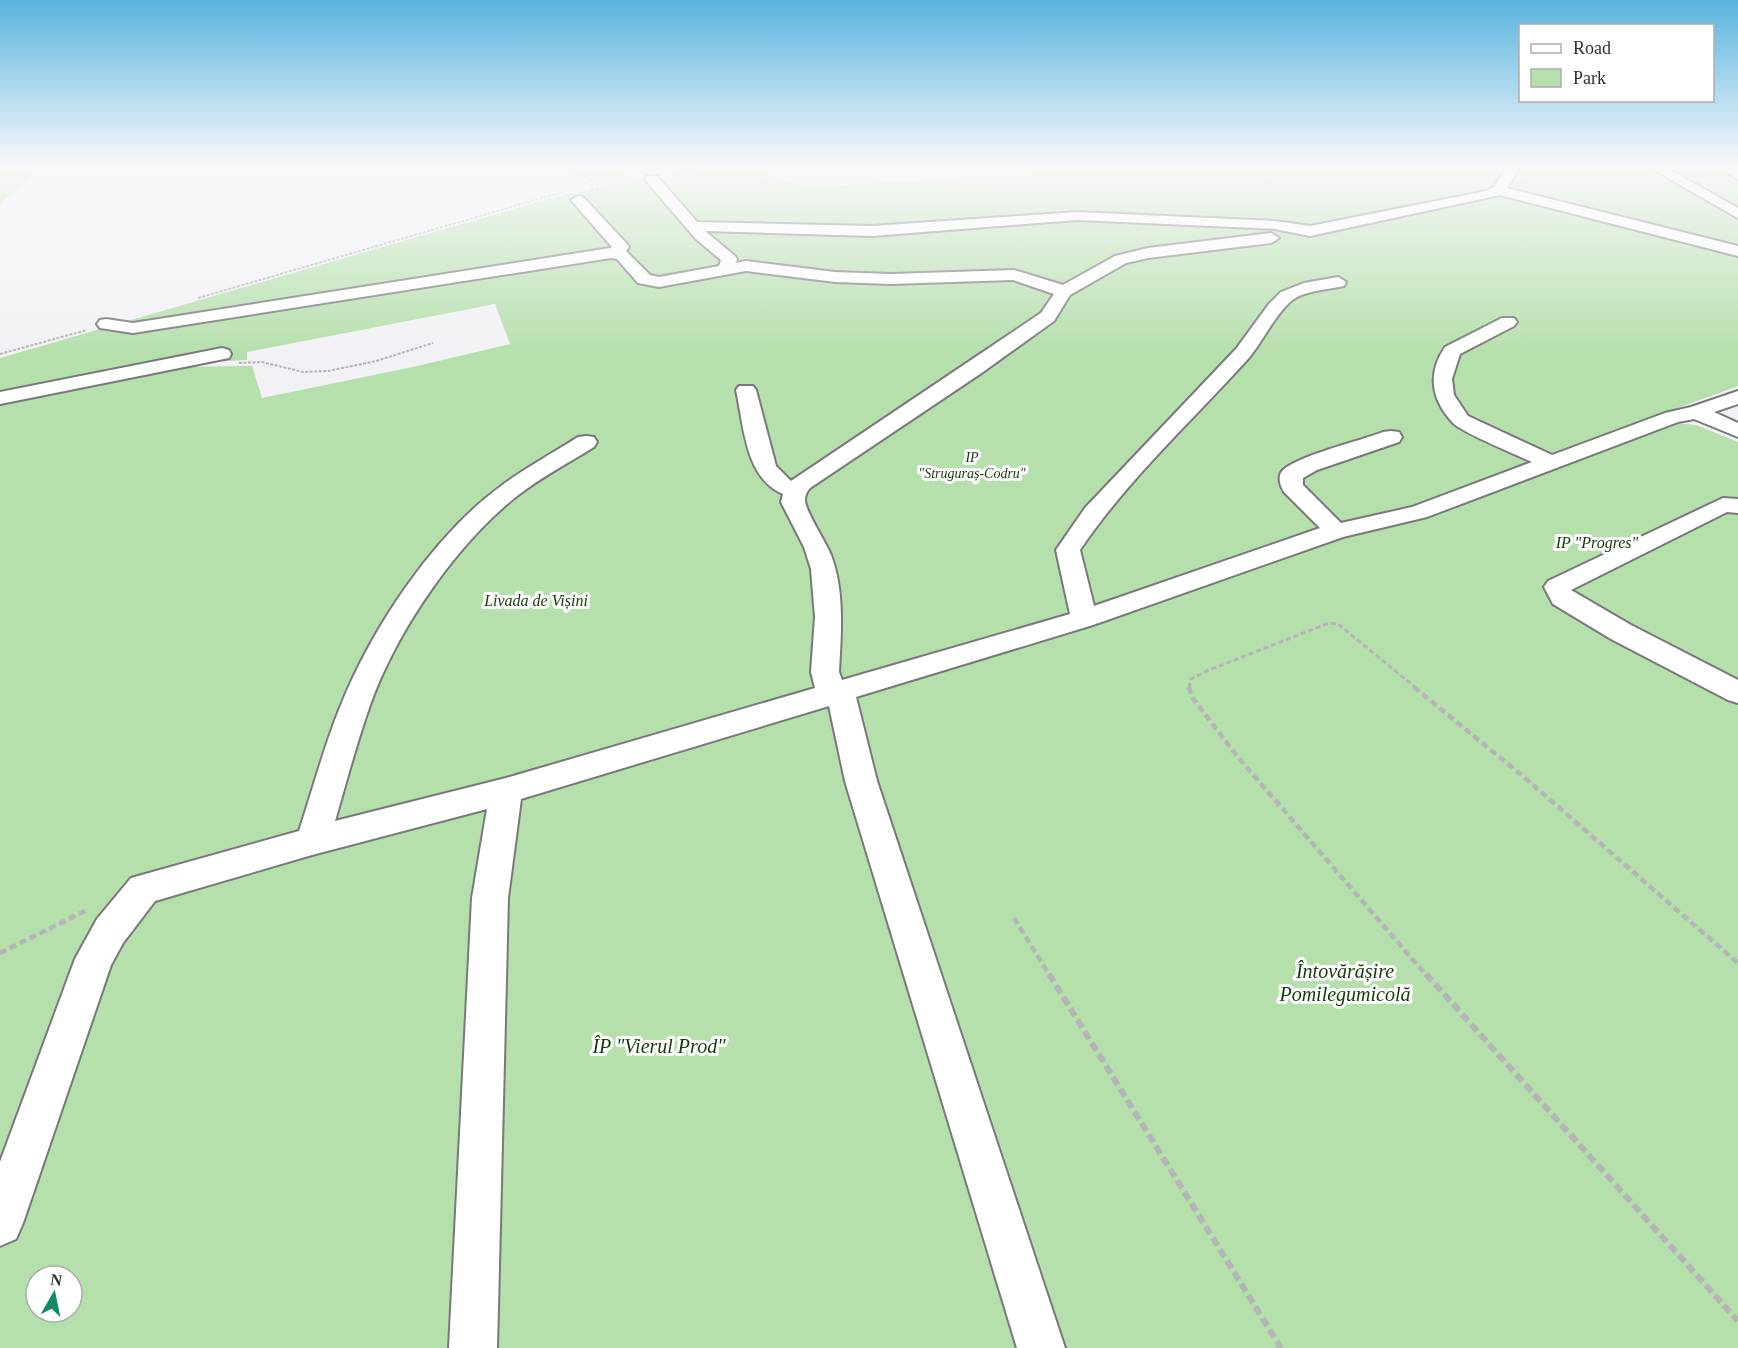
<svg xmlns="http://www.w3.org/2000/svg" width="1738" height="1348" font-family="'Times New Roman',serif">
<rect width="100%" height="100%" fill="#f2f1f5"/>
<g fill="#b5dfab" fill-rule="evenodd">
<polygon points="0,166 35,166 30,177 0,204"/>
<polygon points="542,166 596,166 635,178 618,183 590,185 591,181"/>
<path d="M1039,166H1738V386L1656,416L1673,423L1696,425L1738,442V1348H0V401L173,367L252,366L262,398L413,367L510,344L495,304L247,352V360L188,363L0,394V358L562,195L648,181L647,183L696,175L772,168L768,175L784,182L812,187L1053,173ZM36,1276H72V1312H36Z"/>
</g>
<g fill="none" stroke-linecap="round" stroke-linejoin="round">
<g stroke="#79787b" stroke-width="4">
<g id="minor">
<path d="M1508,166H1521L1507,188L1738,246V256L1500,195L1310,236L1275,229L1077,220L872,236L705,231L735,256L737,259L736,263L746,261L835,272L891,274L1014,270L1063,285L1115,256L1148,248L1271,233L1279,238L1271,243L1148,258L1126,263L1070,295L1054,321L983,372L810,488C807,491 805,495 805,500C805,511 826,542 831,555C845,592 841,634 839,672L842,680L1070,614L1056,550L1085,508L1236,349L1269,304L1281,292L1304,283L1338,277L1346,282L1344,286C1327,290 1305,290 1291,301C1273,317 1263,342 1247,360C1191,422 1127,480 1080,550L1094,606L1320,528L1284,492C1280,486 1277,476 1283,470C1300,455 1360,441 1383,432L1391,431L1399,432L1402,437L1399,442L1317,470L1303,478V485L1341,523L1412,507L1532,462C1517,455 1461,432 1453,423C1431,399 1427,374 1445,347L1502,318H1514L1517,322L1514,326L1460,354L1452,379L1454,395L1468,416L1552,455L1665,413L1691,407L1738,391V404L1714,412L1738,423V437L1694,419L1678,422L1427,517L1343,537L1093,625L856,697L877,781L1065,1348H1017L845,781L829,706L521,799L508,898L497,1348H449L472,898L487,809L312,855L155,901L123,943L111,965L23,1223L16,1239L0,1246V1162L75,959L97,919L131,878L299,831C313,789 324,746 341,705C372,628 433,536 501,486C525,468 553,453 578,437L586,436L594,437L597,442L594,447C568,463 540,478 517,496C455,545 395,633 369,708C356,745 346,783 335,821L506,778L815,688L811,672L815,617L811,569L804,547L781,502L783,494C745,478 744,426 736,390L739,386H753L756,390L776,466L791,481L1041,313L1054,294L1013,280L891,284L835,282L746,271L659,287L638,283L617,259L611,258L133,333L100,328L97,324L100,320L106,319L133,323L610,248L612,247L571,200L578,196L583,197L627,244L629,247L626,251L650,275L659,277L719,266L721,260L696,239L647,182L645,179L647,176H657L697,222L872,226L1077,212L1275,221L1310,226L1486,191L1494,187Z"/>
<polygon points="1647,166 1663,166 1738,208 1738,218"/>
<polygon points="1716,166 1732,166 1738,169 1738,179"/>
<polygon points="222,348 229,350 231,354 229,358 0,404 0,392"/>
<polygon points="1723,498 1738,499 1738,513 1727,512 1571,590 1631,625 1738,680 1738,703 1728,700 1611,639 1553,604 1544,587 1548,581"/>
</g>
</g>
<g stroke="#b5b4b8" stroke-width="2" stroke-dasharray="3 1.5" stroke-linecap="butt">
<polyline points="618,166 634,172"/>
<polyline points="674,175 763,166"/>
<polyline points="584,183 605,175 610,166"/>
<polyline points="591,189 637,181"/>
<polyline points="198,298 563,192"/>
<polyline points="0,354 87,330"/>
<polyline points="239,363 262,362 303,372 328,371 376,361 433,343"/>
</g>
<polyline stroke="#b5b4b8" stroke-width="3" stroke-dasharray="5 3" stroke-linecap="butt" points="1189,688 1191,679 1209,670 1329,623 1338,624 1416,688"/>
<g stroke="#b5b4b8" stroke-width="4.5" stroke-dasharray="7 4" stroke-linecap="butt">
<polyline points="1189,687 1191,696 1237,756 1427,976"/>
<polyline points="1414,687 1525,778 1738,963"/>
<polyline points="1014,918 1050,976"/>
<polyline points="0,953 85,911"/>
</g>
<g stroke="#b5b4b8" stroke-width="6" stroke-dasharray="9 4.5" stroke-linecap="butt">
<polyline points="1049,974 1281,1348"/>
<polyline points="1426,974 1738,1321"/>
</g>
<use href="#minor" fill="#fff" fill-rule="evenodd"/>
</g>
<linearGradient id="sky" x2="0" y2="1"><stop stop-color="#59b4df"/><stop offset="0.47" stop-color="#f9f9fa"/><stop offset="1" stop-color="#f9f9fa" stop-opacity="0"/></linearGradient>
<rect width="1738" height="355" fill="url(#sky)"/>
<g text-anchor="middle" stroke-width="6" stroke-linejoin="round" paint-order="stroke">
<g font-size="14" font-style="italic" fill="#133b06" stroke="#fff">
<text x="972" y="462">IP<tspan x="972" dy="16">"Struguraș-Codru"</tspan></text>
</g>
<g font-size="16" font-style="italic" fill="#133b06" stroke="#fff">
<text x="1597" y="548">IP "Progres"</text>
<text x="536" y="606">Livada de Vișini</text>
</g>
<g font-size="20" font-style="italic" fill="#133b06" stroke="#fff">
<text x="1345" y="978">Întovărășire<tspan x="1345" dy="23">Pomilegumicolă</tspan></text>
<text x="659" y="1053">ÎP "Vierul Prod"</text>
</g>
</g>
<rect x="1519" y="24" width="195" height="78" fill="#ffffff" stroke="#adadad" stroke-width="1.5"/>
<rect x="1531" y="44" width="30" height="9" fill="#ffffff" stroke="#adadad" stroke-width="1.5"/>
<text x="1573" y="54" font-size="18" fill="#313132">Road</text>
<rect x="1531" y="69" width="30" height="18" fill="#b5dfab" stroke="#adadad" stroke-width="1.5"/>
<text x="1573" y="84" font-size="18" fill="#313132">Park</text>
<g transform="translate(54 1294) rotate(9)"><circle r="28" fill="#ffffff" stroke="#adadad" stroke-width="1.5"/>
<path d="M0-4.5L10 22L0 15L-10 22Z" fill="#0e896b"/>
<text y="-9" font-size="16" font-weight="bold" text-anchor="middle" fill="#313132">N</text>
</g>
</svg>
